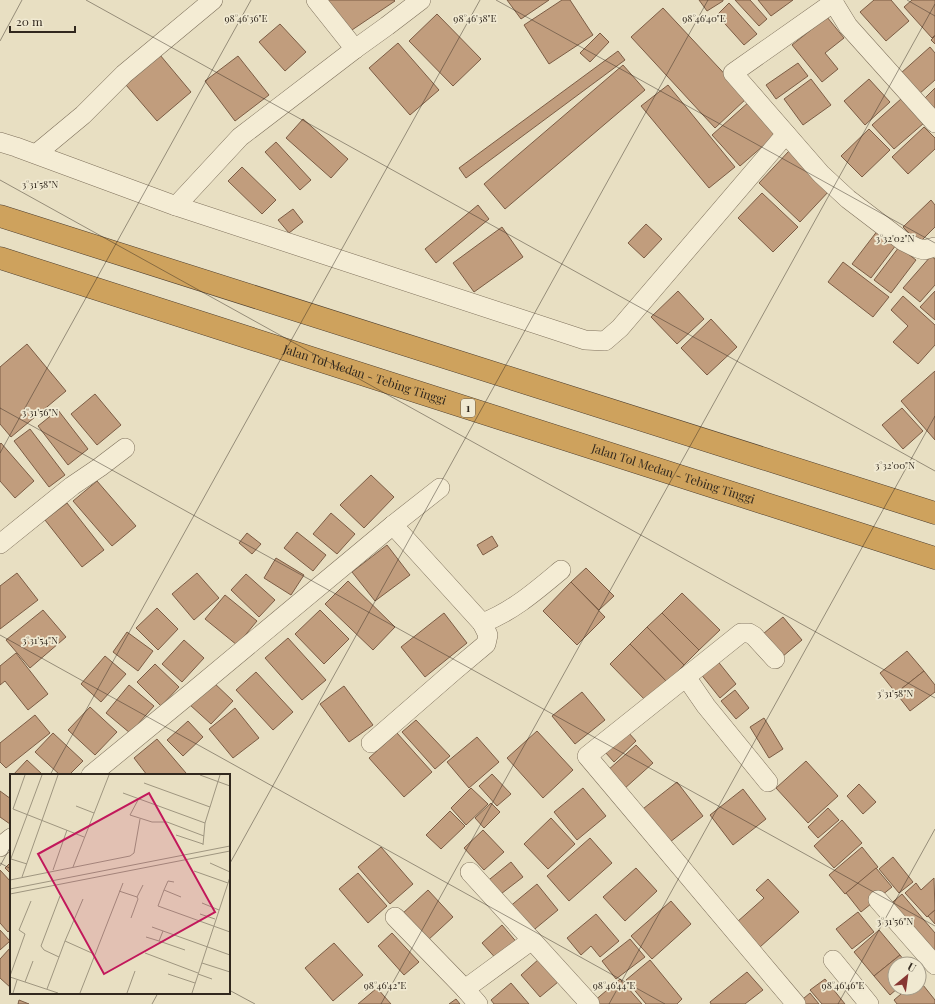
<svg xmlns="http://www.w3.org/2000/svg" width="935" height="1004" font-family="'Playfair Display',serif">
<rect width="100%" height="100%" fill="#e8dfc2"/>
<g fill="#c19d7d" stroke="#7c5d45">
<polygon points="323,0 394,0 395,1 346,34"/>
<polygon points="507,0 549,0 521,19"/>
<polygon points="562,0 570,0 593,35 549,64 524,25"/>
<polygon points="699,0 723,0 723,1 707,11"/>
<polygon points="735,0 750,0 767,19 759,26"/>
<polygon points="758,0 793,0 771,16"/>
<polygon points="874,0 891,0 909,21 886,41 860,12"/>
<polygon points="912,0 935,0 935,35 932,38 904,7"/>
<polygon points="729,3 757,34 744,45 717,15"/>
<polygon points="663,8 747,98 715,128 631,37"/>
<polygon points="437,14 481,59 453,86 409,41"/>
<polygon points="827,17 844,38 825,53 838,69 822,82 792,45"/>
<polygon points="280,24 306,52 285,71 259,42"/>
<polygon points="600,33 609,42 590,62 580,53"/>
<polygon points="935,36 935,44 931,40"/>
<polygon points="398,43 439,90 410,115 369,68"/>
<polygon points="930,47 935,53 935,80 919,94 901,73"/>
<polygon points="618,51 625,60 466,178 459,168"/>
<polygon points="160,55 191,92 157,121 126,85"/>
<polygon points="238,56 269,95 235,121 205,81"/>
<polygon points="798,63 808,76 776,99 766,85"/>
<polygon points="623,65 645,90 505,209 484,184"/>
<polygon points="811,79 831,105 803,125 784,99"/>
<polygon points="869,79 890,102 865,125 844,101"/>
<polygon points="668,85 735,167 709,188 641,106"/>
<polygon points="935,88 935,115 922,101"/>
<polygon points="902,98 924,123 894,149 872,125"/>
<polygon points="750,101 778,133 740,166 712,135"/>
<polygon points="303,119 348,159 331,178 286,138"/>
<polygon points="924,127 935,138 935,149 908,174 892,157"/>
<polygon points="869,129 890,150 862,177 841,156"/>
<polygon points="276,142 311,180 300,190 265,152"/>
<polygon points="789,151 830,190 800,222 759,183"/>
<polygon points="242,167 276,200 262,214 228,181"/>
<polygon points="762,193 798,227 773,252 738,218"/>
<polygon points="931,200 935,205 935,227 919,243 903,227"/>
<polygon points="478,205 489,219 436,263 425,249"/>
<polygon points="293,209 303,222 289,233 278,220"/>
<polygon points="646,224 662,239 644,258 628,243"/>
<polygon points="502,227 523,257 474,292 453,263"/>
<polygon points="878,230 896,245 871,278 852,264"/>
<polygon points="899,247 916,260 891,293 874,280"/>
<polygon points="931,256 935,259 935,285 920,302 903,288"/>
<polygon points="843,262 889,297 873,317 828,282"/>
<polygon points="678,291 704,319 677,344 651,317"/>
<polygon points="935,291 935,320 920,307"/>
<polygon points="903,296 935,325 935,345 918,364 893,342 908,326 891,310"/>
<polygon points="711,319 737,347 707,375 681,348"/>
<polygon points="27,344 66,391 11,437 0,424 0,367"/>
<polygon points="935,371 935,440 901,401"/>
<polygon points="95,394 121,425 97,445 71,414"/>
<polygon points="902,408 923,431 903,449 882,425"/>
<polygon points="58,410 88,449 68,465 38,426"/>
<polygon points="30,429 65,475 49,487 14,441"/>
<polygon points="1,443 34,481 15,498 0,481 0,444"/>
<polygon points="371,475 394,497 364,528 340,505"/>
<polygon points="97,481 136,526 112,546 73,501"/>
<polygon points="67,503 104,550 82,567 45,520"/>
<polygon points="331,513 355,534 337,554 313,534"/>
<polygon points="297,532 326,555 313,571 284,548"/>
<polygon points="247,533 261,544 252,554 239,543"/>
<polygon points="492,536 498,546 483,555 477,545"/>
<polygon points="387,545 410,575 375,601 352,572"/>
<polygon points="276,558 304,575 291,595 264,578"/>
<polygon points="586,568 614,596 599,610 571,582"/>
<polygon points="17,573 38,600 0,629 0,586"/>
<polygon points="197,573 219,598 194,620 172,594"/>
<polygon points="246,574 275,600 259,617 231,590"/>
<polygon points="348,581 395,627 373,650 325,604"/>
<polygon points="571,582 605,617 577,645 543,611"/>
<polygon points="682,593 720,630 699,650 662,613"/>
<polygon points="225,595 257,621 237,645 205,619"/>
<polygon points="157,608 178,629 158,650 136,628"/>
<polygon points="43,610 66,637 30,668 6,640"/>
<polygon points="320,610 349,639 324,664 295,634"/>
<polygon points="444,613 467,643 425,677 401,647"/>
<polygon points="662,613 699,650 684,665 647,627"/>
<polygon points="783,617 802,640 782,657 763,634"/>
<polygon points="647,627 684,665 667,682 630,644"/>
<polygon points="127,632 153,651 138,671 113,652"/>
<polygon points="288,638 326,680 302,700 265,658"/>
<polygon points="184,640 204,658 182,682 162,664"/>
<polygon points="630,644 667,682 647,702 610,664"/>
<polygon points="907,651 924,671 896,693 880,673"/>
<polygon points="16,653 48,694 28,710 5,681 0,685 0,666"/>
<polygon points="105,656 126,674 101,702 81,684"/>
<polygon points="716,659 736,684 720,698 700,673"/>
<polygon points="155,664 179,687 161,706 137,682"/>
<polygon points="924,671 935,685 935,692 910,711 896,693"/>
<polygon points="256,672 293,712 273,730 236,690"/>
<polygon points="212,681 233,701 211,724 190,705"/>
<polygon points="129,685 154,706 130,733 106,713"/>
<polygon points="344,686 373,725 349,742 320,704"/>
<polygon points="735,690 749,708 736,719 721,701"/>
<polygon points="582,692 605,720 575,744 552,716"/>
<polygon points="90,707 117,732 95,755 68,730"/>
<polygon points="235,708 259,738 233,758 209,729"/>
<polygon points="35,715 50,733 6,768 0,762 0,743"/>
<polygon points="764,718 783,749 769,758 750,727"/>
<polygon points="416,720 450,756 435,769 402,732"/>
<polygon points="188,721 203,737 183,756 167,740"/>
<polygon points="537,731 573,770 543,798 507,758"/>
<polygon points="628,732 636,741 614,762 605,752"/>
<polygon points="53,733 83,761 69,775 60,775 35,752"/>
<polygon points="397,733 432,772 404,797 369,758"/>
<polygon points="477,737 499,762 469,788 447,762"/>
<polygon points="157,739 186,773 184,775 147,775 134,758"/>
<polygon points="636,745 653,763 624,789 607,771"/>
<polygon points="27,760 43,775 13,775"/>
<polygon points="806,761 838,796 808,823 776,788"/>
<polygon points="492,774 511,794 497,806 479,786"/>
<polygon points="677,782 703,816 665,846 639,812"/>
<polygon points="859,784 876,802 863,814 847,796"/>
<polygon points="471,788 488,804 466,825 451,808"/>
<polygon points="583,788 606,816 577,840 554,812"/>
<polygon points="743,789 766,819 733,845 710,815"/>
<polygon points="0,791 11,799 11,822 10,824 0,817"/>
<polygon points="491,803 500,812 484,828 475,818"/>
<polygon points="828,808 839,820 818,838 808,827"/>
<polygon points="450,811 465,826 441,849 426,835"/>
<polygon points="551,818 575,844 548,869 524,844"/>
<polygon points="842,820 862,843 834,868 814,846"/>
<polygon points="483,830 504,852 484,870 464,848"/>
<polygon points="590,838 612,863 569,901 547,876"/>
<polygon points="381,847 413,884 390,904 358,867"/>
<polygon points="862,847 878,867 845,894 829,875"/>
<polygon points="893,857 913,882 899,893 879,869"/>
<polygon points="11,862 11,874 5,868"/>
<polygon points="511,862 523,877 497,897 485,883"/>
<polygon points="636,868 657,891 625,921 603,897"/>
<polygon points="876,868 892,887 861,912 846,893"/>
<polygon points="0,870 11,882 11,929 8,932 0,923"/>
<polygon points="358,873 387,906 368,923 339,889"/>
<polygon points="934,878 935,910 927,917 905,893 916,883 921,890"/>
<polygon points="768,879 799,912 760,947 737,922 764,898 756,890"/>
<polygon points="537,884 558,910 530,933 508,908"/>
<polygon points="428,890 453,917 427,941 402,914"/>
<polygon points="902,894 935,933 935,965 886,908"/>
<polygon points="671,901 691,924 652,959 631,936"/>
<polygon points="935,910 935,924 928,916"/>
<polygon points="858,912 874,932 852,949 836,929"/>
<polygon points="596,914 619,941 600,957 591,946 581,955 567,938"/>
<polygon points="502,925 519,945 499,962 482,943"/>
<polygon points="0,930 10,941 0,950"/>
<polygon points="879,930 900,955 874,976 854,952"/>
<polygon points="392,933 419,962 404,975 378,946"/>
<polygon points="630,939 645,957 616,979 602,961"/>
<polygon points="334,943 363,975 333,1001 305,968"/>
<polygon points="11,947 11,988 0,978 0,959"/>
<polygon points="900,955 907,964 895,964 895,988 898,988 890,995 874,976"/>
<polygon points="539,959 558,982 540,997 521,975"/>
<polygon points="650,960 682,999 677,1004 646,1004 626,980"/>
<polygon points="747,972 763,990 745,1004 711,1004 710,1002"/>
<polygon points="620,979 642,1004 594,1004 593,1002"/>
<polygon points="825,979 845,1004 822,1004 810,990"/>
<polygon points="919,980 935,1000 935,1004 897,1004 894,1000 908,988 919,988"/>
<polygon points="511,983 529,1004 494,1004 491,1000"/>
<polygon points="377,988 391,1004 358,1004"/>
<polygon points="810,993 819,1004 797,1004"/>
<polygon points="456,999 460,1004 449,1004"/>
<polygon points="19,1000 29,1004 18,1004"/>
</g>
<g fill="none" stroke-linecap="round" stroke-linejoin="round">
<g stroke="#7f715c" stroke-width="20">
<g id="street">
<polyline points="316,0 355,49"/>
<polyline points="832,0 848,26 935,123"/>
<polyline points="834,2 733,73 821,174 848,199 903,241 917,248 924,250 935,247"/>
<polyline points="0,142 16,147 176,206 585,340 605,341 620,328 786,134"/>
<polyline points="36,154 83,115 124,74 213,0"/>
<polyline points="176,206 240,137 355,49 387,26 421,0"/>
<path d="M393,525L482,623C512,612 537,590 561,570"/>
<polyline points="0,544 72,486 100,467 125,448"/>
<polyline points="686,677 741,633 749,633 754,636 775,659"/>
<polyline points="371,743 455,670 486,644 488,635 482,623"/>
<polyline points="91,775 191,693 393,525 440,488"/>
<polyline points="768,782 706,706 686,677 587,756 796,1004"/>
<polyline points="0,847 11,838"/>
<polyline points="470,872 590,1004"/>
<polyline points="878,900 935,965"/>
<polyline points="395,917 465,989 532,940"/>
<polyline points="833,960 869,1004"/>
<polyline points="465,989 478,1004"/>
</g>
</g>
<g stroke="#4e3f30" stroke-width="23">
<g id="highway">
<polyline points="0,216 935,513"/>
<path id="s1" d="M0,258L935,558"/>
</g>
</g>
<use href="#street" stroke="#f4ecd4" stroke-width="19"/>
<use href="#highway" stroke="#cea25d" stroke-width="22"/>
</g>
<path fill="none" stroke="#31281e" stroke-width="1" stroke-opacity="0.45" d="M86,0L935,471M496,0L935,243M907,0L935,16M0,41L22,0M0,180L935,698M0,408L935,926M0,453L251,0M0,635L665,1004M50,775L480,0M0,863L11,869M229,865L708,0M0,866L11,846M229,990L255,1004M152,1004L158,993M381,1004L935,4M609,1004L935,416M838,1004L935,829"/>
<g text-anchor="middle" stroke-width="3.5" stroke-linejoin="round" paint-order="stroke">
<rect fill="#f0e9d1" stroke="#6a6254" stroke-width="1" x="461" y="399" width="14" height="18" rx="3"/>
<g font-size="11" font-weight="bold" fill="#31281e">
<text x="468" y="412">1</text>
</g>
<g font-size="12" fill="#31281e" stroke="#f0e9d1">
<text dy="4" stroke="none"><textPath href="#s1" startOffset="383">Jalan Tol Medan - Tebing Tinggi</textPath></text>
<text dy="4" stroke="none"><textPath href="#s1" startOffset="707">Jalan Tol Medan - Tebing Tinggi</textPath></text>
</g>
</g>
<g transform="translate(10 774)">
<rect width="220" height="220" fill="#e8dfc2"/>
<path fill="none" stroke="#9f9680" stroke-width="1" d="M15,1L3,35L74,63M190,1L220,12M134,9L200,33M113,19L195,49M128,26L120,41L142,48H157L194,62M66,32L84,39M166,61L193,70M193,71L195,49L210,1M1,85L17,90M0,87L32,1M200,89L220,98M63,93L99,1M43,96L57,56M184,97L218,109M12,103L48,1M0,106L120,82L124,79L130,45M0,115L220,72M154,116L158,107L164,108M109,117L127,123L133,111M0,120L220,77M171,123L154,116L148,132L220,158M192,129L209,136M190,140L205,145M121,144L128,125L127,123M142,153L220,181M136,163L149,167L153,157M55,167L73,125M149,167L175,176M135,179L188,199M49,183L34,176L31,172L50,122M192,189L220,198M158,200L185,209M188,200L202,205M0,202L15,160L9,156L21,127M0,203L48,219M15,208L23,187M37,215L55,167L84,180M3,219L7,206M70,219L113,109M117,219L125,197M182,219L220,103"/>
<path fill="#c2185b" fill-opacity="0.15" stroke="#c2185b" stroke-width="2" d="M139,19L205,138L94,200L28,80Z"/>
<rect width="220" height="220" fill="none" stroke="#31281e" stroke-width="2"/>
</g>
<g font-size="10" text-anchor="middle" fill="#31281e" stroke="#f0e9d1" stroke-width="3.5" stroke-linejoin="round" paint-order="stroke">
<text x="246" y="22">98°46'36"E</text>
<text x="475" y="22">98°46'38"E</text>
<text x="704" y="22">98°46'40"E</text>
<text x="40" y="188">3°31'58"N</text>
<text x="895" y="242">3°32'02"N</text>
<text x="40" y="416">3°31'56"N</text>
<text x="895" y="469">3°32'00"N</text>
<text x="40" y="644">3°31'54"N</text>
<text x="895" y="697">3°31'58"N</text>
<text x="895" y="925">3°31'56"N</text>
<text x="385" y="989">98°46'42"E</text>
<text x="614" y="989">98°46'44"E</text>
<text x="843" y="989">98°46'46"E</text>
</g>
<g transform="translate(907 976) rotate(29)"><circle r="19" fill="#f0e9d1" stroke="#a49c89"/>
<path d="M0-3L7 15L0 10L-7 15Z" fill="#873733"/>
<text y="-6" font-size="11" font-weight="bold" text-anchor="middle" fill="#31281e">U</text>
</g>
<path d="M10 26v6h65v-6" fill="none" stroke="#31281e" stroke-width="2"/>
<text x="16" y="26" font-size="12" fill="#31281e" stroke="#f0e9d1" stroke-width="3" paint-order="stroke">20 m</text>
</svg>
